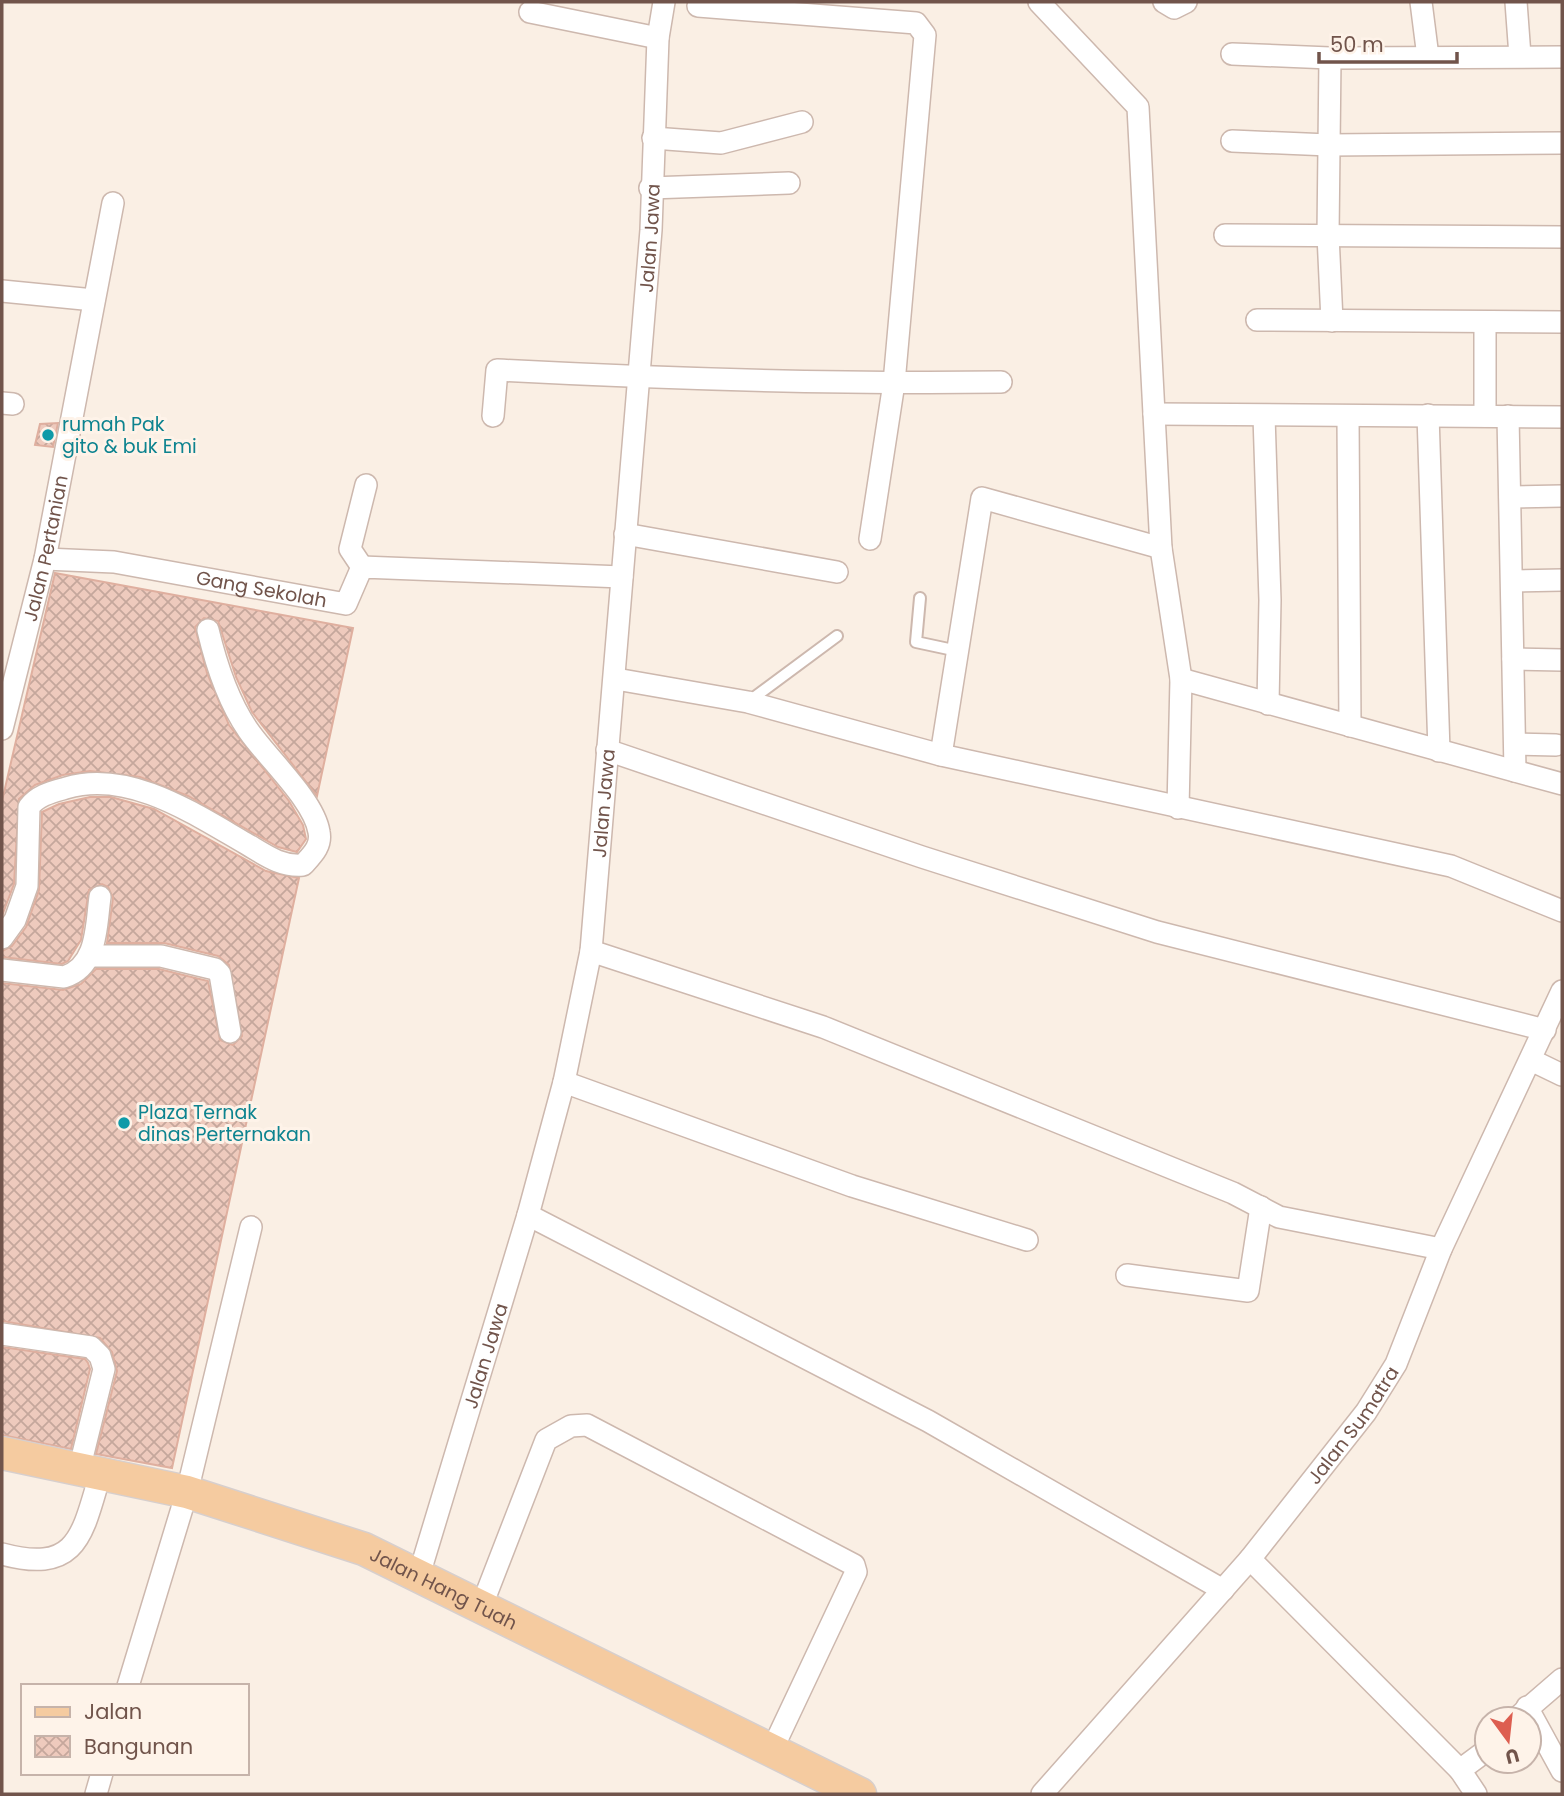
<svg xmlns="http://www.w3.org/2000/svg" width="1564" height="1796" font-family="Poppins,sans-serif">
<defs>
<pattern id="building-cross-hatch" width="8" height="8" patternUnits="userSpaceOnUse" patternTransform="scale(1.75)"><rect width="8" height="8" fill="#eecabd"/><path d="M0 0l8 8M0 8l8-8" fill="none" stroke="#c5a79c"/></pattern>
</defs>
<rect width="100%" height="100%" fill="#faefe4"/>
<g fill="url(#building-cross-hatch)" stroke="#dfaf9f" stroke-width="2">
<polygon points="58,423 53,447 35,445 40,424"/>
<polygon points="55,573 353,628 317,796 252,712 236,677 218,621 204,618 195,627 207,673 229,725 289,801 303,825 306,839 297,852 278,847 188,796 140,777 90,771 63,775 35,785 19,799 14,884 2,916 2,801"/>
<polygon points="90,797 111,797 154,809 266,871 299,878 172,1468 96,1454 117,1371 112,1352 100,1338 2,1321 2,983 63,990 81,984 96,969 159,969 208,981 220,1040 233,1045 242,1036 229,965 218,956 164,943 107,943 113,898 108,887 102,884 89,890 81,940 68,961 62,964 2,957 2,951 12,946 26,927 39,890 42,812 59,804"/>
<polygon points="2,1347 85,1359 88,1363 90,1369 71,1449 2,1435"/>
</g>
<g fill="none" stroke-linecap="round" stroke-linejoin="round">
<g stroke="#cdb8ae" stroke-width="14">
<g id="service">
<polyline points="920,598 916,642 958,651"/>
<polyline points="748,702 837,636"/>
</g>
</g>
<g stroke="#cdb8ae" stroke-width="24">
<g id="minor">
<polyline points="1039,2 1138,107 1161,548 1181,679 1178,808"/>
<polyline points="1164,2 1174,8 1186,2"/>
<polyline points="1421,2 1428,57"/>
<polyline points="1516,2 1520,56"/>
<polyline points="698,6 916,23 925,35 894,383 870,539"/>
<polyline points="530,12 658,38"/>
<polyline points="1232,54 1330,58 1562,57"/>
<polyline points="1330,58 1328,235 1332,321"/>
<polyline points="653,138 721,143 802,122"/>
<polyline points="1232,141 1329,145 1562,143"/>
<polyline points="650,188 789,183"/>
<polyline points="1225,235 1562,237"/>
<polyline points="2,291 94,300"/>
<polyline points="1257,320 1562,322"/>
<polyline points="2,403 13,404"/>
<polyline points="1154,414 1562,417"/>
<polyline points="1428,415 1439,751"/>
<path d="M493,416L497,370C665,379 833,384 1001,382"/>
<polyline points="1264,416 1270,600 1268,704"/>
<polyline points="1348,416 1350,726"/>
<polyline points="1485,416 1485,322"/>
<polyline points="1508,416 1515,771"/>
<polyline points="1510,497 1562,496"/>
<polyline points="625,534 837,572"/>
<path id="s1" d="M45,559L114,562L346,604L362,567L622,577"/>
<polyline points="362,567 350,549 366,485"/>
<polyline points="1512,581 1562,580"/>
<polyline points="1513,659 1562,660"/>
<polyline points="616,679 748,702 941,755 1451,866 1562,911"/>
<polyline points="1181,679 1562,784"/>
<path id="s2" d="M2,729L45,559L113,203"/>
<polyline points="1515,744 1556,745"/>
<polyline points="607,750 922,857 1157,932 1545,1030"/>
<polyline points="941,755 982,498 1161,548"/>
<path d="M2,938L15,920L27,886L29,807C38,795 52,792 66,788C128,769 193,813 245,843C264,854 280,867 303,865C312,855 322,846 319,832C314,800 267,758 248,730C228,701 216,664 208,630"/>
<polyline points="591,951 823,1027 1233,1193 1279,1217 1441,1249"/>
<polyline points="91,956 161,956 215,969 220,974 230,1032"/>
<path d="M2,970L64,977C98,967 96,925 100,897"/>
<polyline points="1531,1060 1562,1075"/>
<polyline points="564,1082 852,1186 1027,1240"/>
<polyline points="528,1215 928,1421 1223,1590"/>
<polyline points="1127,1275 1248,1291 1261,1207"/>
<polyline points="2,1334 91,1347 100,1356 104,1369 79,1470"/>
<path d="M2,1554C77,1574 82,1536 100,1475"/>
<polyline points="1250,1559 1460,1770 1487,1750"/>
<path id="s3" d="M419,1575L528,1215L564,1082L591,951L651,230L658,38L664,2"/>
<polyline points="482,1605 546,1440 571,1426 587,1425 854,1565 856,1572 771,1752"/>
<polyline points="128,1686 187,1492 251,1227"/>
<polyline points="1527,1707 1562,1771"/>
<polyline points="1518,1717 1562,1679"/>
<polyline points="1460,1770 1476,1794"/>
<polyline points="96,1794 102,1773"/>
<path id="s4" d="M1042,1794L1250,1559L1366,1412L1396,1364L1441,1249L1562,991"/>
</g>
</g>
<g stroke="#d7cfcd" stroke-width="35">
<g id="primary">
<path id="s5" d="M2,1453L187,1492L364,1549L860,1794"/>
</g>
</g>
<use href="#service" stroke="#fff" stroke-width="10"/>
<use href="#minor" stroke="#fff" stroke-width="21"/>
<use href="#primary" stroke="#f5cba0" stroke-width="32"/>
</g>
<g fill="#0f9aa8" stroke="#fef3e9" stroke-width="2.5">
<circle cx="48" cy="435" r="7"/>
<circle cx="124" cy="1123" r="7"/>
</g>
<g text-anchor="middle" stroke-width="6" stroke-linejoin="round" paint-order="stroke">
<g font-size="19" fill="#71544b" stroke="#fef3e9">
<text dy="7" stroke="none"><textPath href="#s3" startOffset="1363">Jalan Jawa</textPath></text>
<text dy="7" stroke="none"><textPath href="#s2" startOffset="186">Jalan Pertanian</textPath></text>
<text dy="7" stroke="none"><textPath href="#s1" startOffset="219">Gang Sekolah</textPath></text>
<text dy="7" stroke="none"><textPath href="#s3" startOffset="796">Jalan Jawa</textPath></text>
<text dy="7" stroke="none"><textPath href="#s3" startOffset="229">Jalan Jawa</textPath></text>
<text dy="7" stroke="none"><textPath href="#s4" startOffset="483">Jalan Sumatra</textPath></text>
<text dy="7" stroke="none"><textPath href="#s5" startOffset="464">Jalan Hang Tuah</textPath></text>
</g>
<g font-size="19" fill="#0d838f" stroke="#fef3e9" text-anchor="start">
<text x="62" y="431">rumah Pak<tspan x="62" dy="22">gito &amp; buk Emi</tspan></text>
<text x="138" y="1119">Plaza Ternak<tspan x="138" dy="22">dinas Perternakan</tspan></text>
</g>
</g>
<rect width="1564" height="1796" fill="none" stroke="#71544b" stroke-width="7"/>
<rect x="21" y="1684" width="228" height="91" fill="#fef3e9" stroke="#c6b3aa" stroke-width="2"/>
<rect x="35" y="1707" width="35" height="10" fill="#f5cba0" stroke="#c6b3aa" stroke-width="2"/>
<text x="84" y="1719" font-size="21" fill="#71544b">Jalan</text>
<rect x="35" y="1736" width="35" height="21" fill="url(#building-cross-hatch)" stroke="#c6b3aa" stroke-width="2"/>
<text x="84" y="1754" font-size="21" fill="#71544b">Bangunan</text>
<g transform="translate(1508 1740) rotate(165)"><circle r="33" fill="#fef3e9" stroke="#c6b3aa" stroke-width="2"/>
<path d="M0-5L12 26L0 18L-12 26Z" fill="#dd5e50"/>
<text y="-10" font-size="19" font-weight="bold" text-anchor="middle" fill="#71544b">U</text>
</g>
<path d="M1319 52v10h138v-10" fill="none" stroke="#71544b" stroke-width="3.5"/>
<text x="1330" y="52" font-size="21" fill="#71544b" stroke="#fef3e9" stroke-width="5" paint-order="stroke">50 m</text>
</svg>
